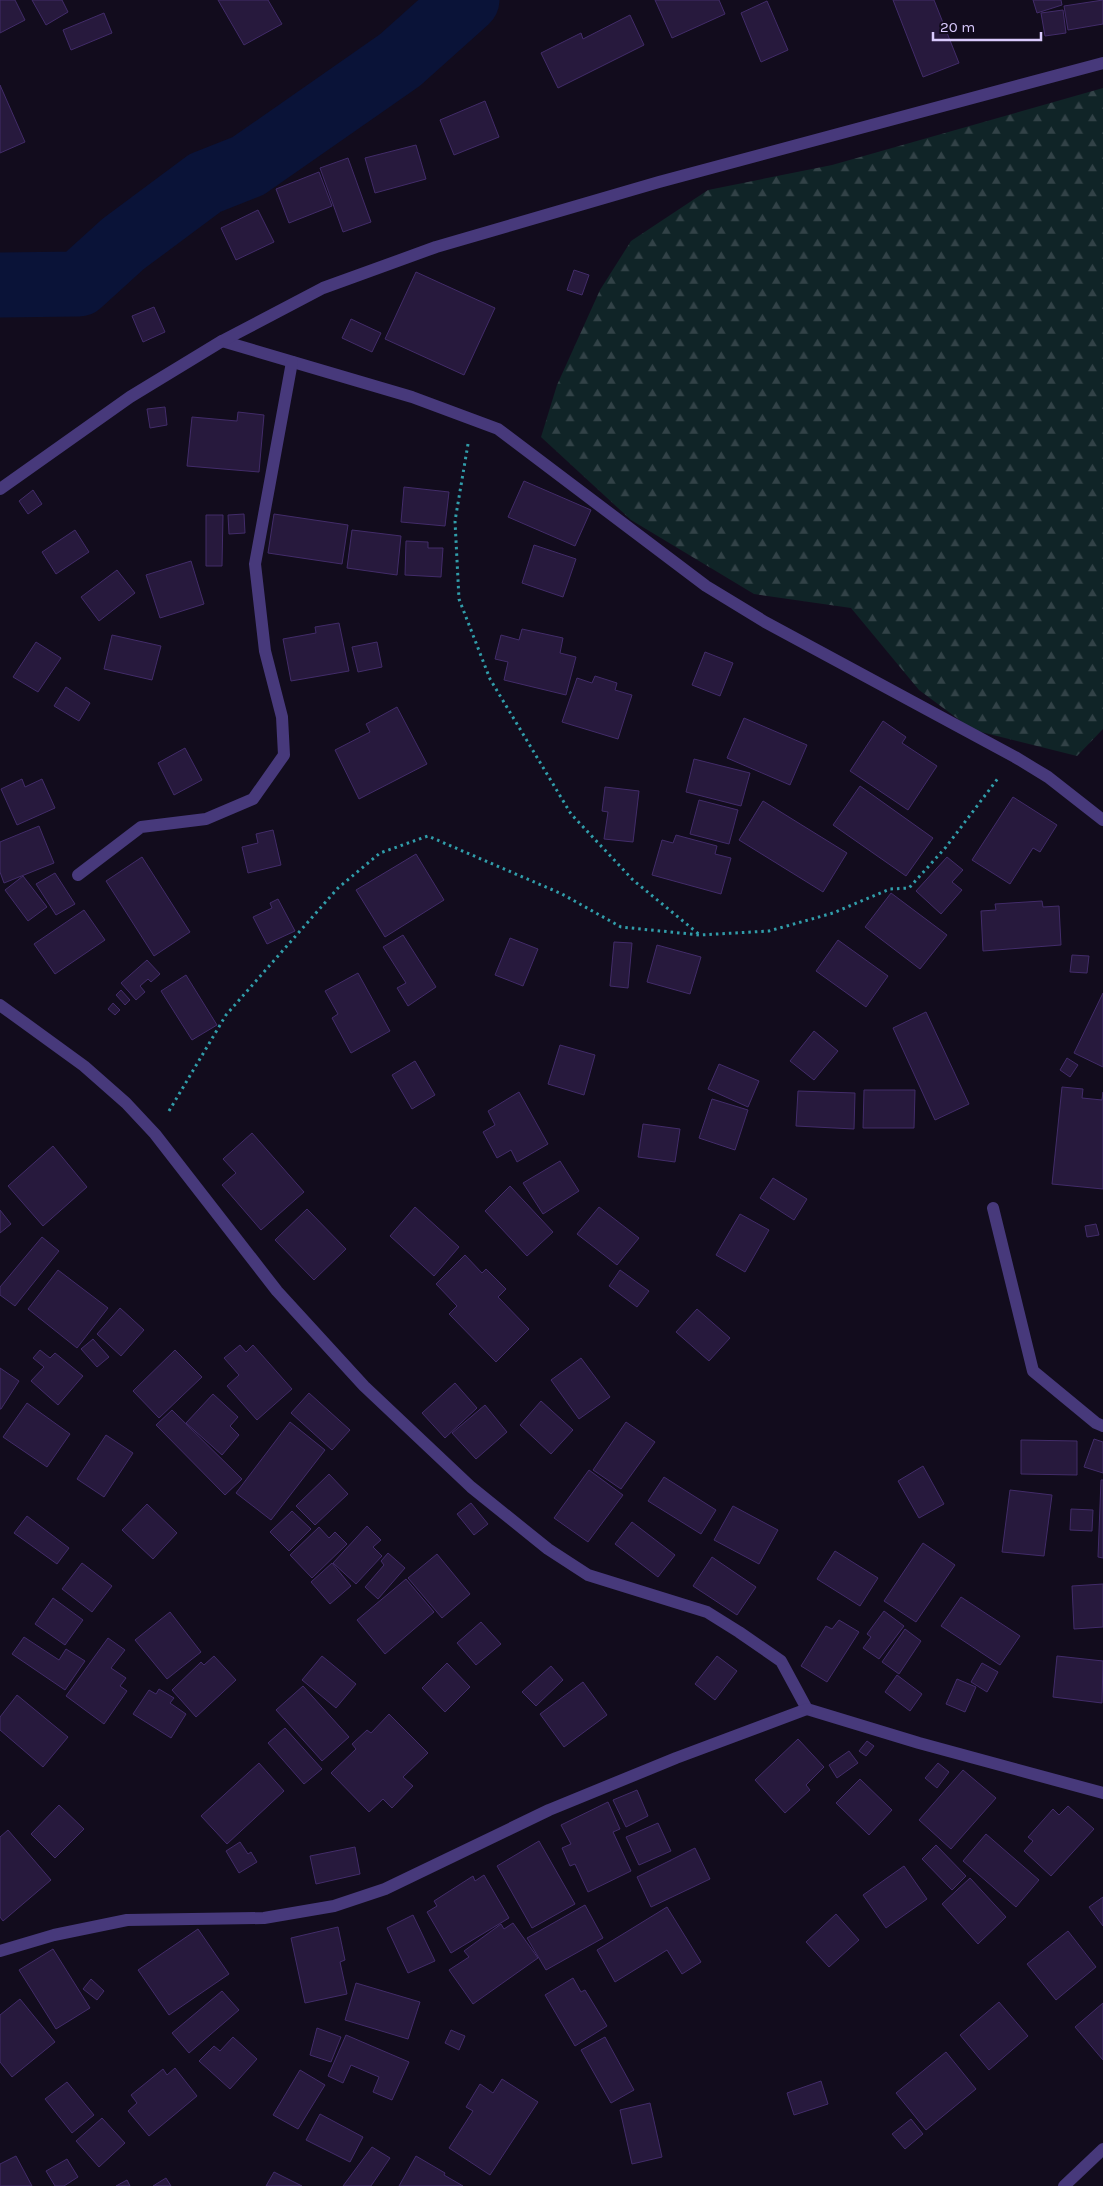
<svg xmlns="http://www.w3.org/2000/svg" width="1103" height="2186" font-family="Karla,sans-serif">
<defs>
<pattern id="forest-firs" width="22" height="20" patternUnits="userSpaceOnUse" patternTransform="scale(1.25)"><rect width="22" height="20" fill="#102427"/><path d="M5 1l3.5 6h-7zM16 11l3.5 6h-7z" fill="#324247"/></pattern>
</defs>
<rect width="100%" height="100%" fill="#120c1d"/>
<polygon fill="url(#forest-firs)" points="1103,88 1103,729 1077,756 973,730 919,690 851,608 754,594 631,520 541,437 557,385 600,290 631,241 708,190 832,165"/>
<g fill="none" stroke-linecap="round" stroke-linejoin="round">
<polyline stroke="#0a1338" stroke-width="65" points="0,285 79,284 123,244 205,183 248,166 400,60 467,0"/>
</g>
<g fill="#27193d" stroke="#422c69">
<polygon points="0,0 15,0 25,20 0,33"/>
<polygon points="32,0 62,0 68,12 46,25"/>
<polygon points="218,0 268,0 282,24 244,45"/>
<polygon points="655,0 719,0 725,14 672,38"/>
<polygon points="893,0 934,0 959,63 923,77"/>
<polygon points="1033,0 1061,0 1062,5 1037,13"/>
<polygon points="1103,0 1103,24 1068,30 1064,6"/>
<polygon points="767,1 788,50 761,62 741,13"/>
<polygon points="1063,10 1066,33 1045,36 1041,13"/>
<polygon points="104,13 112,33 71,50 63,30"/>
<polygon points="630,15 644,45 558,88 541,53 581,33 583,39"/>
<polygon points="0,85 25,142 0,153"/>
<polygon points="485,101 499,137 454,155 440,120"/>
<polygon points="416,145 426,179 375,193 365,158"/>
<polygon points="348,158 371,222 343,232 320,168"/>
<polygon points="319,172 332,206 289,223 276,189"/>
<polygon points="258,210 274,242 236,260 221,228"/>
<polygon points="574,270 589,275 582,295 567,290"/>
<polygon points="416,272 495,308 464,375 385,339"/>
<polygon points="154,307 165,332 143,342 132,316"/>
<polygon points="351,319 381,333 372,352 342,338"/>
<polygon points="165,407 167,425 150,428 147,409"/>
<polygon points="238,412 264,415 259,472 187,466 192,417 237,421"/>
<polygon points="524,481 591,510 575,546 508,517"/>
<polygon points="404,487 449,492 445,526 401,522"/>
<polygon points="33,490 42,504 28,514 19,501"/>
<polygon points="244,514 245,533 229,534 228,515"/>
<polygon points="274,514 348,525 342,564 268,553"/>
<polygon points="206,515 223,515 222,566 206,566"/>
<polygon points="75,530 89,552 56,574 42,552"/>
<polygon points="352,530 401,536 397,575 347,568"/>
<polygon points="406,541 428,542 428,548 443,548 441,577 405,575"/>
<polygon points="534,545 576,559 563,597 522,583"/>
<polygon points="191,561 204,604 160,618 146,575"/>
<polygon points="117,570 135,593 99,621 81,597"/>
<polygon points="339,623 349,671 291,681 283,639 316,633 315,627"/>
<polygon points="522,629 563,638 560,653 576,657 566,695 504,680 508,662 495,659 501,635 519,640"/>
<polygon points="112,635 161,646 152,680 104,669"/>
<polygon points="36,642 61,658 38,692 13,677"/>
<polygon points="377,642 382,667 358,672 352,647"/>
<polygon points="705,652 733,663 720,696 692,685"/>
<polygon points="595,676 617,683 615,690 632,695 618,739 562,722 577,678 592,683"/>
<polygon points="66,687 90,703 79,721 54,706"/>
<polygon points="397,707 427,764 359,799 335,750 370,732 366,724"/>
<polygon points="744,718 807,745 790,785 727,758"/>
<polygon points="883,721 906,737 902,743 937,766 908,810 850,771"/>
<polygon points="185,748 202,780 174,795 158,763"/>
<polygon points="694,759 750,773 741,806 686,792"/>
<polygon points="22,779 25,787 42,779 55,808 17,825 1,789"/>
<polygon points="860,786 933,838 906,876 833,825"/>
<polygon points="605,787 639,791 633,842 604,839 608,812 602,811"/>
<polygon points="1013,797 1057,825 1040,852 1033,848 1010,884 972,860"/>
<polygon points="699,800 738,810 729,844 690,834"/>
<polygon points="763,801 847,853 823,892 739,840"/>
<polygon points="39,826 54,863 4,883 0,872 0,842"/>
<polygon points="273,830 281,865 248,873 242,847 258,843 256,834"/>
<polygon points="676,835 717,846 715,854 731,858 721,894 652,875 662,840 673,843"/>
<polygon points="416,854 444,900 385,937 356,890"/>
<polygon points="142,857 190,932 154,956 106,881"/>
<polygon points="947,857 963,870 952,882 962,890 941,914 916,891"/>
<polygon points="55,873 75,904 56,915 36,884"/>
<polygon points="23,876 47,907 28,921 5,890"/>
<polygon points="891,893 947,935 920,969 865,927"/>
<polygon points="278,899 295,931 267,944 253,917 272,908 270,903"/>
<polygon points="1042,901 1043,907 1059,906 1061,945 983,951 981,911 996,910 995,904"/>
<polygon points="84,910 105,940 55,974 34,944"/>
<polygon points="403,935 436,987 408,1006 397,988 406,983 383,947"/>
<polygon points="510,938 538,949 523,986 495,975"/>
<polygon points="838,940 888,976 866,1007 816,971"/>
<polygon points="614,942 632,943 628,988 610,986"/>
<polygon points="657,945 701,957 690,994 647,982"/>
<polygon points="1072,955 1089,956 1087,973 1070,972"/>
<polygon points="147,960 160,974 151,982 148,979 140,986 145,992 136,1000 121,983"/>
<polygon points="358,973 390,1031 351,1053 332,1018 338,1014 325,991"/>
<polygon points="186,975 217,1025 192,1040 161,991"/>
<polygon points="121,990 130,1000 125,1005 116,995"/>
<polygon points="1103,993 1103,1067 1074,1053"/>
<polygon points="113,1003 120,1010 115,1015 108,1009"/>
<polygon points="926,1012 969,1104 935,1120 893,1028"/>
<polygon points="814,1031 838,1051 814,1080 790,1061"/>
<polygon points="560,1045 595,1055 584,1095 548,1084"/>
<polygon points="1067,1058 1078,1065 1070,1077 1060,1070"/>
<polygon points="415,1061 435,1095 412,1109 392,1075"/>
<polygon points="719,1064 759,1081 748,1107 708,1089"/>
<polygon points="1062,1087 1083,1089 1082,1098 1102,1100 1103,1092 1103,1189 1052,1184"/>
<polygon points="864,1090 915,1090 914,1128 863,1128"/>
<polygon points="798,1091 855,1093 854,1129 796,1126"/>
<polygon points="519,1092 548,1144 517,1162 511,1150 497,1158 483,1132 495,1125 488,1111"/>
<polygon points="712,1099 748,1110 735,1150 699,1138"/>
<polygon points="643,1124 680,1129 675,1162 638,1157"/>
<polygon points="252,1133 304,1192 261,1230 222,1185 236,1173 223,1159"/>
<polygon points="53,1146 87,1187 43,1226 8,1186"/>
<polygon points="560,1161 579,1191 543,1214 523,1183"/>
<polygon points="773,1178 807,1199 794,1220 760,1198"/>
<polygon points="510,1186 553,1232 527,1256 485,1211"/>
<polygon points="415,1207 459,1247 434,1276 390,1236"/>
<polygon points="599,1207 639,1238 617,1265 577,1234"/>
<polygon points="307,1209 346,1249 314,1280 275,1240"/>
<polygon points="0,1210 11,1224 0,1233"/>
<polygon points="740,1214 769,1230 745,1272 716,1255"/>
<polygon points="1096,1224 1099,1235 1087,1237 1085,1226"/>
<polygon points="42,1237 59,1251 15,1306 0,1295 0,1287"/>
<polygon points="465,1255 482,1273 486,1269 506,1289 498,1297 529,1329 496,1362 449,1314 457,1306 436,1284"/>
<polygon points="58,1270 108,1308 77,1348 28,1309"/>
<polygon points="620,1270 649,1291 637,1307 609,1286"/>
<polygon points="120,1308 144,1330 121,1356 97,1334"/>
<polygon points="697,1309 730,1338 709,1361 676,1332"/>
<polygon points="93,1339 109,1357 97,1367 81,1349"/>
<polygon points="240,1345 246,1352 253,1345 292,1389 257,1420 227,1386 239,1375 224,1358"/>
<polygon points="40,1350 50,1358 55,1353 83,1376 58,1405 31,1381 44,1367 33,1358"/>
<polygon points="175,1350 202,1377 159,1418 133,1391"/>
<polygon points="581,1358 610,1397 579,1419 551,1380"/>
<polygon points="0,1368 19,1381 1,1409 0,1409"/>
<polygon points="455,1383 477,1408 445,1438 422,1413"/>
<polygon points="309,1393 350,1430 332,1450 291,1413"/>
<polygon points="213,1394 238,1417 230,1426 239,1435 222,1455 186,1423"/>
<polygon points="541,1401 573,1430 551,1454 520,1425"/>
<polygon points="27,1403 70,1434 47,1467 3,1437"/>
<polygon points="485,1405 507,1432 476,1459 452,1433"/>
<polygon points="172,1410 242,1479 225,1495 156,1425"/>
<polygon points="290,1422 325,1450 271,1520 236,1493"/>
<polygon points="626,1422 655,1442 621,1489 593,1470"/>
<polygon points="106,1435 133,1453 104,1497 77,1479"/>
<polygon points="1094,1439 1103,1442 1103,1473 1084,1467"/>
<polygon points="1021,1440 1077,1441 1077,1475 1021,1474"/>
<polygon points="923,1466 944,1504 919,1518 898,1481"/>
<polygon points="589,1470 623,1495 588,1542 554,1518"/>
<polygon points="329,1474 348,1494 315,1525 296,1506"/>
<polygon points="664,1477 716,1510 701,1534 648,1501"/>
<polygon points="1101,1480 1103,1480 1103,1558 1098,1557"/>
<polygon points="1010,1490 1052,1495 1044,1556 1002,1552"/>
<polygon points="471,1503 488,1524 474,1535 457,1514"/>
<polygon points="147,1504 177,1533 153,1559 122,1530"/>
<polygon points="733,1506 778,1530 759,1564 714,1540"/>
<polygon points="1071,1509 1093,1510 1092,1531 1070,1530"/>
<polygon points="292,1511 311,1529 289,1551 270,1532"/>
<polygon points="27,1516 69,1548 57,1564 14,1533"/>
<polygon points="632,1522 675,1555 658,1577 615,1544"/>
<polygon points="367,1526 381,1540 373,1547 382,1556 356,1584 333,1563"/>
<polygon points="319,1527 329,1538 335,1532 347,1544 312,1578 290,1555"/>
<polygon points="923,1543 955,1565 916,1622 884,1601"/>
<polygon points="835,1551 878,1578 860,1606 817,1579"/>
<polygon points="388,1553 405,1568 378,1599 365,1587 384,1565 381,1561"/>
<polygon points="437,1554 470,1594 442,1618 408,1578"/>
<polygon points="712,1557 756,1587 737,1615 693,1586"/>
<polygon points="82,1563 112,1586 92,1612 62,1589"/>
<polygon points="332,1563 351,1586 330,1604 311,1582"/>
<polygon points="406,1579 434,1612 385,1654 357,1620"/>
<polygon points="1103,1584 1103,1627 1074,1629 1072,1586"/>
<polygon points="961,1597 1020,1636 1000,1665 941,1626"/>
<polygon points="53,1598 83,1620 65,1645 35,1624"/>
<polygon points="884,1611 904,1626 879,1659 863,1648 871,1637 867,1634"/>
<polygon points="170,1612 201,1652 167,1679 135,1640"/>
<polygon points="839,1620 859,1632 827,1682 801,1666 826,1626 832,1629"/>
<polygon points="481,1622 501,1644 476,1665 457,1643"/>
<polygon points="905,1629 921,1641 899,1674 882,1662"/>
<polygon points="24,1637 59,1660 66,1649 85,1661 65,1690 12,1654"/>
<polygon points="108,1638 125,1650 111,1668 126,1678 120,1686 127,1691 104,1724 66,1696"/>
<polygon points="214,1656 236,1680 196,1717 172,1690 201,1662 204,1665"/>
<polygon points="322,1656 356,1684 336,1708 302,1680"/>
<polygon points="717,1656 737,1671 715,1700 695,1684"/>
<polygon points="1057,1656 1103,1661 1102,1703 1053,1697"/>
<polygon points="447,1663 470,1687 445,1712 422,1688"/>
<polygon points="982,1663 998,1672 987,1692 971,1682"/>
<polygon points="551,1666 563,1680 536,1706 522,1692"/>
<polygon points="897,1675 922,1694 910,1711 885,1692"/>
<polygon points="957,1679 976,1687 965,1712 946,1704"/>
<polygon points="583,1682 607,1715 564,1747 540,1714"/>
<polygon points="303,1686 349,1737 322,1761 276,1710"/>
<polygon points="159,1689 174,1698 170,1703 186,1714 171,1738 133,1714 149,1690 156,1694"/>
<polygon points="17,1695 68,1737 43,1767 0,1730 0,1717"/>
<polygon points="389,1714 428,1753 403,1777 413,1786 392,1808 383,1799 369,1812 331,1773 356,1749 352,1744 367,1730 371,1733"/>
<polygon points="285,1728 322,1769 304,1784 268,1743"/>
<polygon points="798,1739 824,1767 806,1785 810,1790 785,1813 755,1780"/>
<polygon points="867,1741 874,1746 866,1756 859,1751"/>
<polygon points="849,1751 858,1763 837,1778 829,1765"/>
<polygon points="259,1763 284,1791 227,1844 201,1816"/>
<polygon points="938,1763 949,1772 937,1788 925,1778"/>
<polygon points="963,1770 996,1798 951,1849 919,1820"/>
<polygon points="860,1779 892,1810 869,1835 836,1803"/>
<polygon points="637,1790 648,1816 626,1827 613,1800"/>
<polygon points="608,1802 620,1829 613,1832 631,1871 588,1892 575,1864 570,1866 562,1848 571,1844 561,1825"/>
<polygon points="59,1805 84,1829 55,1858 31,1834"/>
<polygon points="1068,1806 1094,1829 1051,1876 1024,1851 1033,1841 1028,1837 1053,1809 1059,1815"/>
<polygon points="658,1823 671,1851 639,1865 626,1837"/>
<polygon points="8,1830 51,1880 3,1921 0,1917 0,1837"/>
<polygon points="986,1834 1039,1880 1016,1907 963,1861"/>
<polygon points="539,1841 575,1904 532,1928 497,1866"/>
<polygon points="240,1842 248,1854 251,1852 257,1862 239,1873 226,1851"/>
<polygon points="936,1845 966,1876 952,1890 922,1859"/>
<polygon points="355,1847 360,1874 316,1884 310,1856"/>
<polygon points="695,1848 710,1879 651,1907 637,1877"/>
<polygon points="904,1866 927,1899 886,1928 863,1895"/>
<polygon points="484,1875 509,1918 451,1953 427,1912 437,1906 434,1901 473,1876 475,1881"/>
<polygon points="970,1878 1006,1917 978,1944 942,1904"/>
<polygon points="1103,1897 1103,1926 1089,1907"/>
<polygon points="585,1905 603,1938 546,1970 527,1938"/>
<polygon points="667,1907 701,1962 682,1974 667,1950 615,1982 597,1950"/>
<polygon points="836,1914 859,1940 829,1967 806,1942"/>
<polygon points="413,1915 435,1961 408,1973 387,1928"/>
<polygon points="513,1923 538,1958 473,2004 449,1970 469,1957 464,1951 501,1924 504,1929"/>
<polygon points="338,1927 345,1960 340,1962 347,1994 305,2003 291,1938"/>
<polygon points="198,1929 229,1974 169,2015 138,1970"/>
<polygon points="1068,1931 1096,1967 1056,2000 1027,1964"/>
<polygon points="53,1949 90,2008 56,2029 19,1970"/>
<polygon points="573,1978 581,1992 585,1990 607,2026 575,2046 545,1995"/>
<polygon points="91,1979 104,1991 97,2000 83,1989"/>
<polygon points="356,1983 420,2002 408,2039 345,2020"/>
<polygon points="222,1991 239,2010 189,2053 172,2033"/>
<polygon points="20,1999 55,2042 12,2077 0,2062 0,2015"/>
<polygon points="999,2002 1028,2036 989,2070 960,2035"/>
<polygon points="1103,2003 1103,2060 1075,2027"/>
<polygon points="317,2028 341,2037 331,2062 310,2055"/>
<polygon points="451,2030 465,2036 459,2050 445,2043"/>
<polygon points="346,2035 409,2062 392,2100 373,2092 379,2077 351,2065 343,2083 328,2076"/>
<polygon points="233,2037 257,2059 230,2089 199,2061 214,2046 220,2051"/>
<polygon points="605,2037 634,2090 611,2103 581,2050"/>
<polygon points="946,2052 976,2089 926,2130 896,2093"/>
<polygon points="175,2068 197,2096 149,2136 128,2111 137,2103 131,2095 163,2069 167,2075"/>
<polygon points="300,2070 325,2085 298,2129 273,2115"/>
<polygon points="502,2079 538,2102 490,2175 449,2148 473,2111 466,2107 480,2084 493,2093"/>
<polygon points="821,2081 828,2104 794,2115 787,2093"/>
<polygon points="67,2082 94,2115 72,2133 45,2099"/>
<polygon points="650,2103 662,2157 632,2164 620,2110"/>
<polygon points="320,2114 363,2137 350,2162 306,2140"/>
<polygon points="102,2118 125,2143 99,2167 76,2141"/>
<polygon points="911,2119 923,2134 905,2149 892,2134"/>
<polygon points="372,2147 390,2158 371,2186 343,2186"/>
<polygon points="16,2156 32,2186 0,2186 0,2164"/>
<polygon points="416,2156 445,2173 444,2175 463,2186 399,2186"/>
<polygon points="67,2159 78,2177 64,2186 55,2186 46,2171"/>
<polygon points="274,2172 302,2186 266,2186"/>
<polygon points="166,2178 171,2186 153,2186"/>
<polygon points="127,2180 130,2186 116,2186"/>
</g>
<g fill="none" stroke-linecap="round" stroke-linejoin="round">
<g stroke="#319daa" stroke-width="3" stroke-dasharray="2.5 4" stroke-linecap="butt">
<polyline points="468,444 455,521 459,599 490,679 571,814 633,880 700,935"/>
<polyline points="169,1111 226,1015 338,888 380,853 428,836 562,894 621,927 700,935 769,931 833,913 890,889 909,888 946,847 999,777"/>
</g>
<g stroke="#47397b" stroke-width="12">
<polyline points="222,341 412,397 498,429 706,586 765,622 1015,757 1048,777 1103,820"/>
<polyline points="0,489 130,397 222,341 323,288 436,247 659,182 1103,63"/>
<polyline points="78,875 141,827 206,819 253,799 284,755 282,717 265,651 255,564 292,362"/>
<polyline points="0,1005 84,1066 126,1103 155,1134 277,1291 364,1386 471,1487 548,1549 588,1575 707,1612 739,1632 781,1661 807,1709 919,1743 1103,1793"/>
<polyline points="993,1208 1033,1371 1096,1423 1103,1426"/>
<polyline points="0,1951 54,1935 127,1920 264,1918 334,1906 385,1889 549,1810 676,1758 807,1709"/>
<polyline points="1064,2186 1103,2149"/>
</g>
</g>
<path d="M933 32v8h108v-8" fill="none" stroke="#d9cafd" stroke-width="2.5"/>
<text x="940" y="32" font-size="15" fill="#d9cafd" stroke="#120c1d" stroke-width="4" paint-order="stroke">20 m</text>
</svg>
